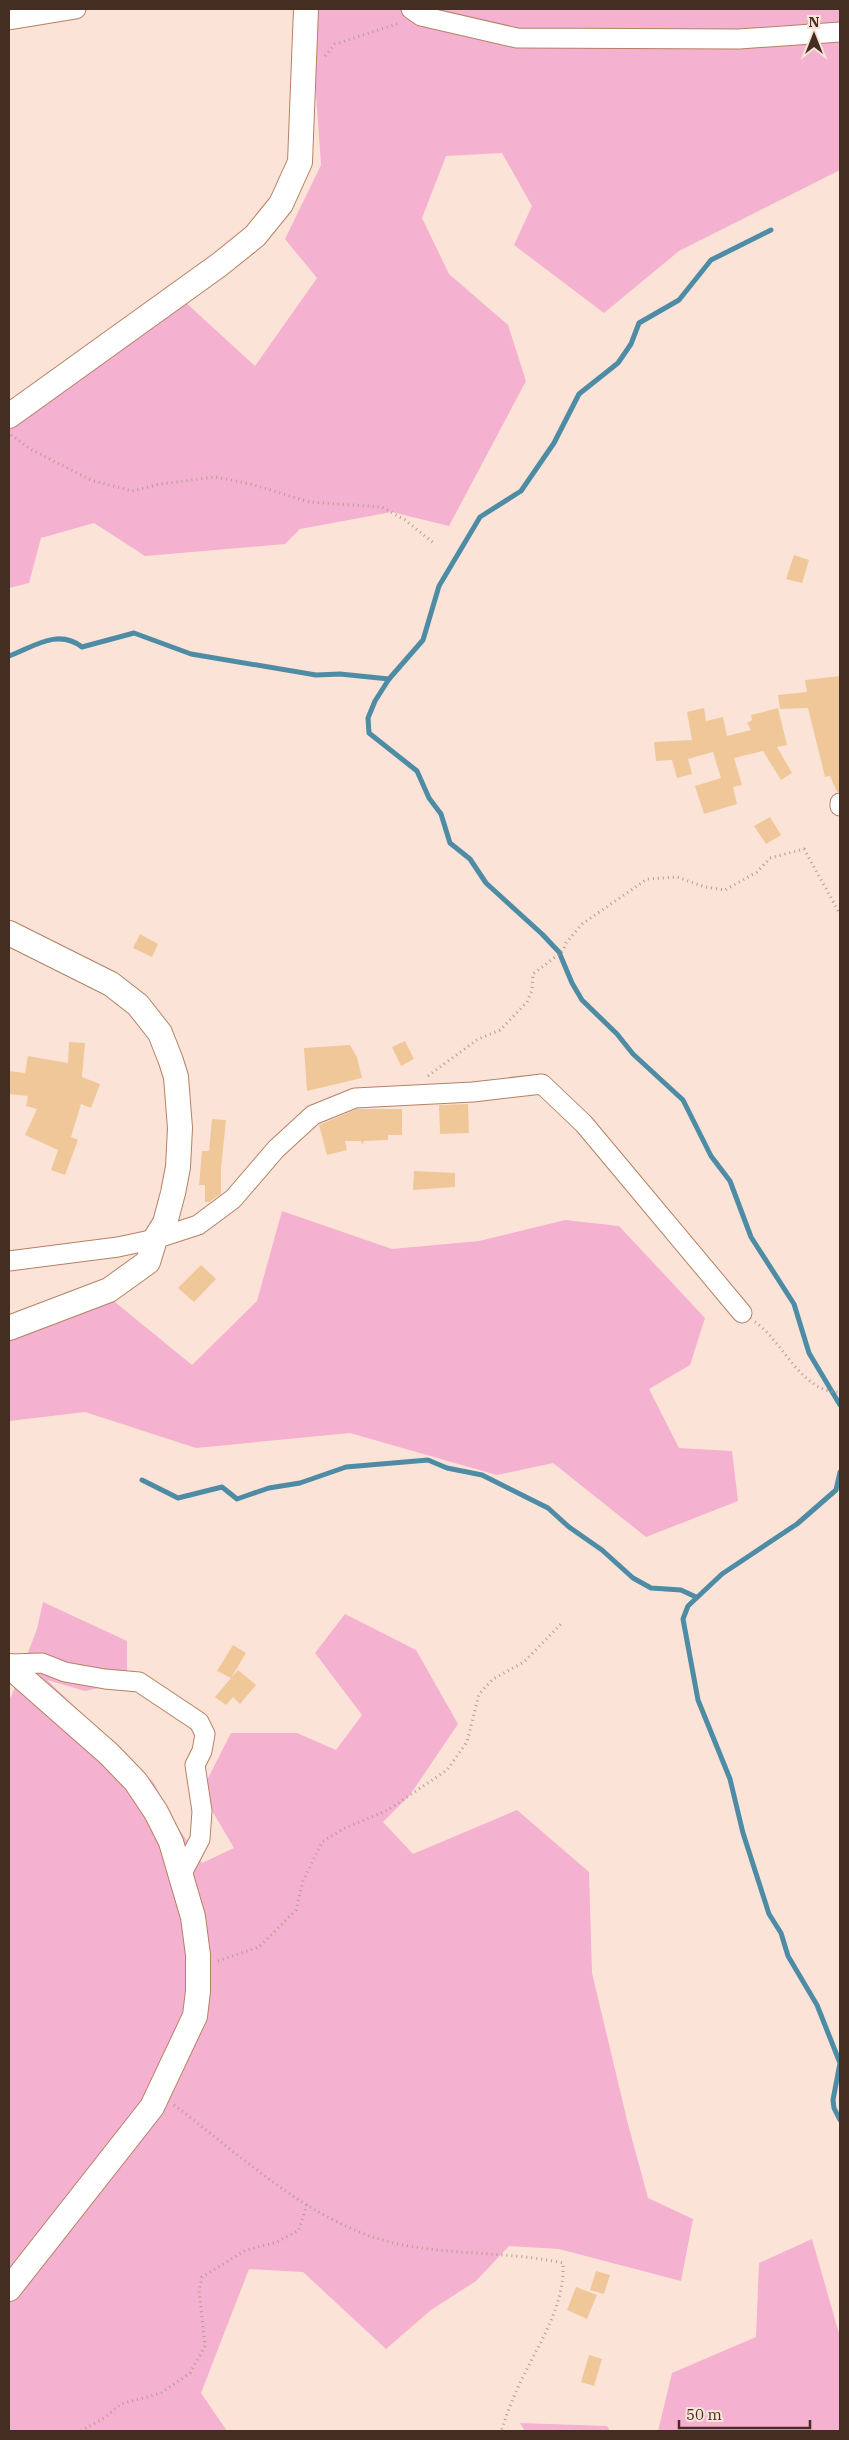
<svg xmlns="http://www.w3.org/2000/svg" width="849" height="2440" font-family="'IBM Plex Serif',serif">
<rect width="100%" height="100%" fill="#fbe4d7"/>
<g fill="#f5b1d0">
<polygon points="310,9 840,9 840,170 679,251 604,313 514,245 532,206 502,153 446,156 422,218 449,274 508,325 526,381 449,526 392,512 300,529 285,544 145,556 94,523 41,538 29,583 9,588 9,422 184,301 255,366 317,278 285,239 321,165"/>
<polygon points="282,1211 392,1249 479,1241 565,1220 619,1226 705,1318 690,1365 649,1389 679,1448 732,1451 738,1501 646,1537 553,1463 497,1475 350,1433 196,1448 85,1412 9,1421 9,1339 110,1298 192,1365 257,1301"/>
<polygon points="43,1602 127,1641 127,1682 85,1691 47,1680 154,1783 172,1819 202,1863 234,1848 201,1792 231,1733 297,1733 336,1750 362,1715 315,1653 345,1614 416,1650 458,1724 410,1795 383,1822 413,1854 517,1810 589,1872 592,1973 628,2124 648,2198 693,2219 681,2281 559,2249 509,2246 476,2281 431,2310 386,2349 303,2272 249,2269 201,2393 227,2431 9,2431 9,1696 11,1697 37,1629"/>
<polygon points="812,2239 840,2337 840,2431 658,2431 672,2373 756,2337 759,2263"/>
<polygon points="520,2423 607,2426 610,2431 525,2431"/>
</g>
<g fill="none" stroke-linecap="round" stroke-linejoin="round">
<g stroke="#4e8ca6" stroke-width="5">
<polyline points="771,230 711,260 679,300 639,323 631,344 618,363 579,394 554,443 521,491 480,517 439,586 423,640 389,679 375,701 368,718 369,733 417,771 429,798 441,814 450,843 470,859 486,883 542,934 559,952 572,983 582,1000 617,1034 633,1054 683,1100 711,1156 730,1181 751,1237 794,1304 809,1353 840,1405"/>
<path d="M9,656C33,647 58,628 82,647L134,633L191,654L316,675L340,674L389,679"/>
<polyline points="840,1472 836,1490 797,1524 722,1574 688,1606 683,1619 698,1700 730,1779 743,1833 769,1914 781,1933 788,1956 817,2005 840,2063 833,2100 834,2108 840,2120"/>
<polyline points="142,1480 178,1498 222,1487 237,1499 269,1488 300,1483 346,1467 428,1460 447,1468 482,1475 548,1508 569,1527 602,1550 633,1578 651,1588 681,1590 696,1597"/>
</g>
</g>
<g fill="#f0c799">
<polygon points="794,555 809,560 802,583 786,579"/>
<polygon points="840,676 840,792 837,792 830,776 825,777 808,708 780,709 778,695 807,692 805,680"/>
<polygon points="704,708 706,721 723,717 727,736 751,730 747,723 752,720 751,715 778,708 787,745 777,747 792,773 781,780 763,751 734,758 742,785 733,787 737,804 704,814 695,786 721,778 713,752 688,759 692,774 677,778 672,760 656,761 654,742 692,740 687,712"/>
<polygon points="770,817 781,835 766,844 754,826"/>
<polygon points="140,934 158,944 152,957 133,948"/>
<polygon points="405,1041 414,1059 401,1066 392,1047"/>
<polygon points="69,1042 85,1043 82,1077 100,1084 91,1108 81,1104 71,1137 78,1140 65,1175 51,1170 58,1150 25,1135 37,1109 26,1106 28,1096 9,1094 9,1071 25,1073 28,1056 68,1063"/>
<polygon points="350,1045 357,1057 362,1078 307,1091 304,1048"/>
<polygon points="468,1104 469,1133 440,1134 439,1105"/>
<polygon points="357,1109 402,1109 402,1135 388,1135 388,1140 364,1141 363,1145 361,1141 345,1141 347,1150 327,1155 319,1125"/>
<polygon points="212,1119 226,1120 221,1168 221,1194 209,1202 205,1202 205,1185 199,1185 202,1151 209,1151"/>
<polygon points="414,1171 455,1173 455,1187 413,1190"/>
<polygon points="201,1265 216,1279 194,1302 178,1288"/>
<polygon points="233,1645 246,1653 231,1678 238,1670 256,1685 240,1704 233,1697 226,1705 215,1697 231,1678 217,1671"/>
<polygon points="596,2271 610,2275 604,2294 590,2290"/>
<polygon points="576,2287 597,2295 587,2319 567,2310"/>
<polygon points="589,2355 602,2359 594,2386 581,2382"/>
</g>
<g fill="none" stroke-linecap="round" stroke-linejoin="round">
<g stroke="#b58164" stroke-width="21">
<g id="minor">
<polyline points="411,9 421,16 517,38 739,39 840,32"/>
<polyline points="9,20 76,9"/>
<polyline points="840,803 840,806"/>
<polyline points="9,1261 118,1247 155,1239 198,1225 233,1199 276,1149 313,1115 355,1098 473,1092 542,1084 584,1124 742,1313"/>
<polyline points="9,1664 42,1663 65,1672 105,1679 139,1682 199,1722 205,1734 202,1751 195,1765 202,1811 200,1839 181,1875"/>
</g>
</g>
<g stroke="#b58164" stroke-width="26">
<g id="tertiary">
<polyline points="9,416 219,265 255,236 281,204 300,162 306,9"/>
<polyline points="9,933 111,984 138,1005 160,1033 171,1061 176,1077 180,1128 178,1167 173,1193 165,1223 155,1239 148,1262 109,1290 9,1328"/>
<polyline points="9,1666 109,1754 136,1782 156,1812 171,1842 193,1917 198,1955 198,1991 195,2016 152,2107 9,2289"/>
</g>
</g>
<g stroke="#b39c90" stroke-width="3" stroke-dasharray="1 4" stroke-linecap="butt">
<polyline points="325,56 335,44 400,23"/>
<polyline points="11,435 32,450 91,480 132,491 160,484 215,477 251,484 309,502 382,507 405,520 435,544"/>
<polyline points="428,1076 478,1039 500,1030 506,1024 527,1002 532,990 533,974 563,951 566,943 582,924 647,879 677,877 705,887 725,890 757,872 770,858 804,849 840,914"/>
<path d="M755,1322C784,1342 801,1393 840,1392"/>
<polyline points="218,1961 259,1947 296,1910 303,1881 322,1842 343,1829 388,1810 447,1770 467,1742 479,1694 493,1679 524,1662 562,1623"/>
<path d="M174,2105C246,2159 317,2230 408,2246C460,2255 512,2252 563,2263C565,2306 539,2343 521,2381C513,2397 507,2414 501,2431"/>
<polyline points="81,2431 104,2418 121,2404 161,2393 190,2373 205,2346 199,2290 202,2277 246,2250 277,2242 299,2230 307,2204"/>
</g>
<use href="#minor" stroke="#fff" stroke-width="19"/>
<use href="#tertiary" stroke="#fff" stroke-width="24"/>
</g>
<rect width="849" height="2440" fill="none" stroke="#442e22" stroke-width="20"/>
<g transform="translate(814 35)" stroke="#fbe4d7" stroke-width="4" paint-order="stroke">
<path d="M0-4L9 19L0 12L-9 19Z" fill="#442e22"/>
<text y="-8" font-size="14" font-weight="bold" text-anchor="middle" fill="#442e22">N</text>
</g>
<path d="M679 2420v8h131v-8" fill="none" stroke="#442e22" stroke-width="2.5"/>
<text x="686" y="2420" font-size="15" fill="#442e22" stroke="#fbe4d7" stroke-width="4" paint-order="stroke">50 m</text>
</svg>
